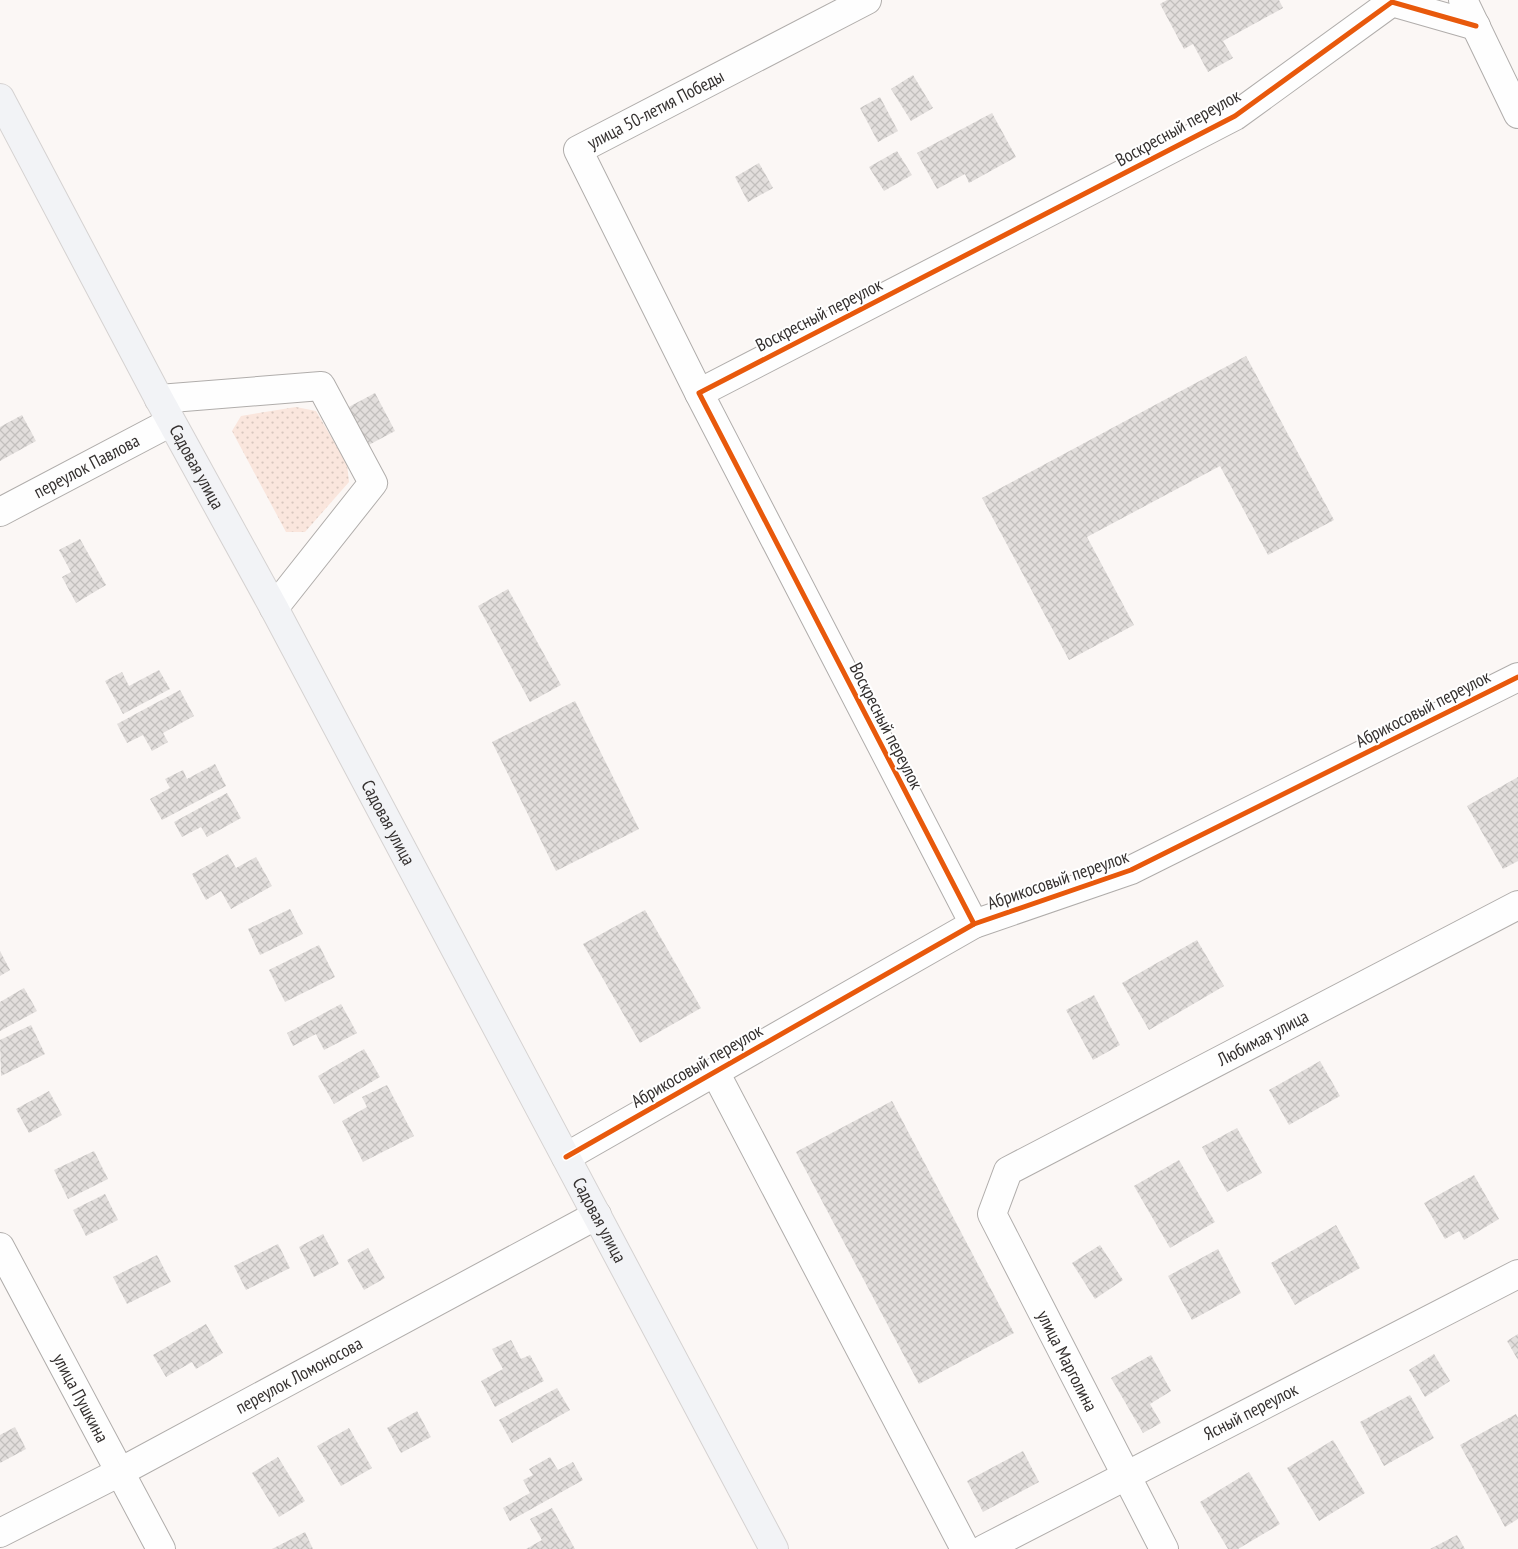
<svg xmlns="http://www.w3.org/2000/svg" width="1518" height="1549" font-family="'PT Sans Narrow',sans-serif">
<defs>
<pattern id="grass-dots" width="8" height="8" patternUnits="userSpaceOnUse" patternTransform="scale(1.25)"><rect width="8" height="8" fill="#fae6dd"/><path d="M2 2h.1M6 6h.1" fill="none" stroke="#d7c6be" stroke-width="1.8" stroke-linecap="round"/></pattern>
<pattern id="building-cross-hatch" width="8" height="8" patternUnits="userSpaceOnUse" patternTransform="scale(1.25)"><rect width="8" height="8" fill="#e2dedc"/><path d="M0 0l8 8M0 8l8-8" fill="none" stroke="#c2bfbd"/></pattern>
</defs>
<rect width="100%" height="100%" fill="#fbf7f5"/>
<polygon fill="url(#grass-dots)" points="296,407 316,411 347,464 349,482 305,532 286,532 232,431 241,416"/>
<g fill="url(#building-cross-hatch)">
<polygon points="1167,0 1279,0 1283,8 1223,41 1233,58 1208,72 1193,44 1184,49 1160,4"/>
<polygon points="913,75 933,108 911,121 891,89"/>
<polygon points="880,97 898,131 878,142 860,108"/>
<polygon points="992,113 1016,157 969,183 965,174 937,189 917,153"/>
<polygon points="897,151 912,175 884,191 869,167"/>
<polygon points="759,163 773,188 748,202 735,177"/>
<polygon points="1246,356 1334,520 1268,555 1220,466 1087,537 1134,625 1069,660 982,498"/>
<polygon points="375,393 395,431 365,447 345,409"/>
<polygon points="22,415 36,441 0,461 0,427"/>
<polygon points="80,539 106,585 76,603 62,577 71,572 59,550"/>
<polygon points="508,589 561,685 530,702 478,606"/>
<polygon points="159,670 170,689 123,714 105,681 122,672 129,686"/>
<polygon points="180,690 194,716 163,733 168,742 152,751 143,735 127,743 117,724"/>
<polygon points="575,701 639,829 556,871 492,742"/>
<polygon points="215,764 226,786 162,820 150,799 170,788 165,779 183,770 187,779"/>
<polygon points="1518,777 1518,861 1503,869 1467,806"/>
<polygon points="227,793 241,818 207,837 201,827 182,837 174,822"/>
<polygon points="228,854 236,868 256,857 272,886 231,909 221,891 206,900 192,874"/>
<polygon points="290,909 303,934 260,955 248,929"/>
<polygon points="645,910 701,1008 640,1043 583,944"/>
<polygon points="1197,940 1224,986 1149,1030 1122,983"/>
<polygon points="319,945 335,977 285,1002 269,970"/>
<polygon points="0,951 10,970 0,976"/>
<polygon points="24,988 37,1011 0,1031 0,1002"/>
<polygon points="1094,995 1120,1045 1093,1060 1066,1010"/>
<polygon points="341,1004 357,1033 324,1050 316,1034 293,1046 287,1033"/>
<polygon points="31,1025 45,1054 1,1076 0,1040"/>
<polygon points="364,1049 380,1077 334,1104 318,1076"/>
<polygon points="1320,1061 1340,1096 1289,1125 1269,1090"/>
<polygon points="387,1085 414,1136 363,1162 342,1121 367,1107 362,1097"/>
<polygon points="49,1091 62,1115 29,1133 16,1109"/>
<polygon points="892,1101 1014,1333 919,1384 796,1152"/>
<polygon points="1237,1128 1262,1173 1227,1192 1202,1147"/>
<polygon points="94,1151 108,1179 68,1199 54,1170"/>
<polygon points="1179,1160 1215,1222 1170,1248 1134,1186"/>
<polygon points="1474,1175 1499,1219 1464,1240 1459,1231 1445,1239 1424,1203"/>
<polygon points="105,1194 118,1220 86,1236 73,1210"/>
<polygon points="1336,1225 1360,1268 1295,1305 1271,1263"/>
<polygon points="323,1234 339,1264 314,1277 299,1247"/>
<polygon points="278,1244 290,1268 246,1290 234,1266"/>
<polygon points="1100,1245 1123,1280 1095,1299 1072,1263"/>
<polygon points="368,1248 385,1278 364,1290 347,1260"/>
<polygon points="1218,1249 1241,1293 1192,1320 1168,1276"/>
<polygon points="157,1255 171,1282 127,1304 113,1277"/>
<polygon points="206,1324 223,1353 196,1369 192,1362 166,1377 153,1355"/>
<polygon points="1518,1334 1518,1360 1507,1341"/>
<polygon points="511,1340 521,1359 530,1355 544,1381 495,1407 481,1381 503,1369 492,1349"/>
<polygon points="1434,1354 1450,1381 1425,1397 1409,1370"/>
<polygon points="1151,1355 1171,1391 1150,1404 1161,1423 1143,1433 1111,1378"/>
<polygon points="557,1388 570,1410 512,1443 499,1420"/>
<polygon points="1410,1395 1434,1438 1384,1466 1360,1422"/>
<polygon points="417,1411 431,1437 401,1453 387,1428"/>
<polygon points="1516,1414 1518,1418 1518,1519 1505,1527 1460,1445"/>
<polygon points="15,1427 26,1449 0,1463 0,1435"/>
<polygon points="349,1428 372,1468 341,1486 317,1446"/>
<polygon points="1333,1440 1365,1493 1319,1521 1287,1468"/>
<polygon points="1023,1451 1039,1482 983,1512 967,1481"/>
<polygon points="278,1457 305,1501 279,1517 252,1473"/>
<polygon points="550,1457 558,1470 573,1462 583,1480 510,1521 503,1508 530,1493 523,1480 533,1475 529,1469"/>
<polygon points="1249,1472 1280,1524 1238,1549 1228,1549 1200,1502"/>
<polygon points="552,1508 575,1549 526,1549 542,1540 530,1519"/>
<polygon points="305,1532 313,1549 272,1549"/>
<polygon points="1457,1535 1465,1549 1430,1549"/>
</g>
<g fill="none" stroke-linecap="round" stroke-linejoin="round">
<g stroke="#b0adab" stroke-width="30">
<g id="minor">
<polyline points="1463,0 1518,114"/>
<path id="s1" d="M699,393L578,150L867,0"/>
<polyline points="159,399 321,386 373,483 274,608"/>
<path id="s2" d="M0,512L171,422"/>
<polyline points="974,924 699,393 1235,116 1392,2 1476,26"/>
<polyline points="715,1072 965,1549"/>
<polyline points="566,1157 974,924 1131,870 1518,677"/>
<path id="s3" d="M0,1247L161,1549"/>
<path id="s4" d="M0,1533L120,1472L597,1215"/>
<path id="s5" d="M984,1549L1518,1274"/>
<path id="s6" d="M1164,1549L992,1214L1008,1171L1518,905"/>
</g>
</g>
<g stroke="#d5d2d1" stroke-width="30">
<g id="major">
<path id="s7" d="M0,98L159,399L274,608L774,1549"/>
</g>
</g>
<use href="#minor" stroke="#fefefe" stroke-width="28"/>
<use href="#major" stroke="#f2f3f6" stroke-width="28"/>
<g stroke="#fff" stroke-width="8">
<g id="cycleway">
<polyline points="974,924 699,393 1235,116 1392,2 1476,26"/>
<polyline points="566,1157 974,924 1131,870 1518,677"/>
</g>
</g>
<use href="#cycleway" stroke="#e8590c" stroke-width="5"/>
</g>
<g text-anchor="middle" stroke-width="4" stroke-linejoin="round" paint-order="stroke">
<g font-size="18" fill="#34302f" stroke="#fff">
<text dy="6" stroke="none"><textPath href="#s1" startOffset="359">улица 50-летия Победы</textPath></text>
<text transform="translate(1178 128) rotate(-29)" y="6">Воскресный переулок</text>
<text transform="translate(819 315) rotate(-27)" y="6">Воскресный переулок</text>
<text dy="6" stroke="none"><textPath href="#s7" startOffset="418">Садовая улица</textPath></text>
<text dy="6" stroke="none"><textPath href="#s2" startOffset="98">переулок Павлова</textPath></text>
<text transform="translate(1423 709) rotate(-27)" y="6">Абрикосовый переулок</text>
<text transform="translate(886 726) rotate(63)" y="6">Воскресный переулок</text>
<text dy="6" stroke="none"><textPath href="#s7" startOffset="822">Садовая улица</textPath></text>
<text transform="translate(1058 880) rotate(-19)" y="6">Абрикосовый переулок</text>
<text dy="6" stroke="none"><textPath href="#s6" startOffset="710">Любимая улица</textPath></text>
<text transform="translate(697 1066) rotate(-30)" y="6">Абрикосовый переулок</text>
<text dy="6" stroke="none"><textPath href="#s7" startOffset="1272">Садовая улица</textPath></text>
<text transform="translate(1067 1361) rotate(63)" y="6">улица Марголина</text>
<text dy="6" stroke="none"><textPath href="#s4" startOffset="338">переулок Ломоносова</textPath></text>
<text dy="6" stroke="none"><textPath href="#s3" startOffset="171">улица Пушкина</textPath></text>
<text dy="6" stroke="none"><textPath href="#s5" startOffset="300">Ясный переулок</textPath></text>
</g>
</g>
</svg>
